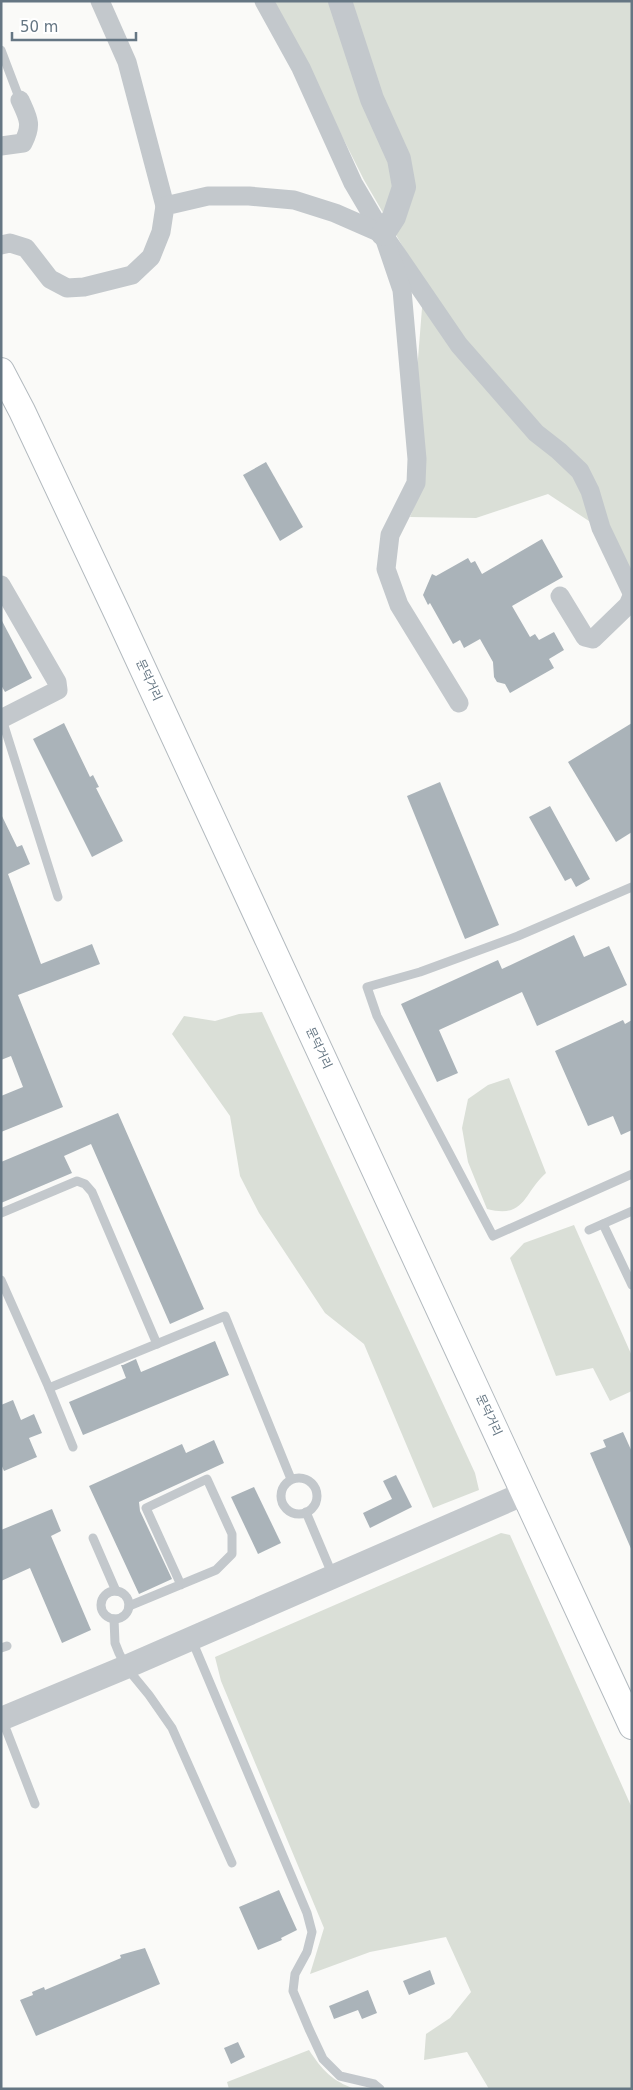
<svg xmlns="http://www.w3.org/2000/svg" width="633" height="2090" font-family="'DejaVu Sans','Noto Sans KR',sans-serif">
<rect width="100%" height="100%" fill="#fafaf8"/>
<g fill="#dadfd7">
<polygon points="274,1 632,1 632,582 595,525 548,494 476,518 410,517 423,485 417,371 424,283 364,180"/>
<polygon points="262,1012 475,1473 479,1490 433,1508 364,1344 325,1313 259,1213 240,1176 230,1116 172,1034 184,1016 215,1021 239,1014"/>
<path d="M509,1078L546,1173C523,1193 526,1219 487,1209L468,1162L462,1128L468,1099L488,1085Z"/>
<polygon points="574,1225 632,1356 632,1391 610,1401 593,1368 556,1376 510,1258 524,1243"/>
<polygon points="501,1533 510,1535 632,1808 632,2089 489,2089 467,2052 424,2060 426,2034 450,2018 471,1992 446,1937 370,1952 310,1974 324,1928 221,1681 215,1657"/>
<path d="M309,2050C322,2070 332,2081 355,2089H229L227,2082Z"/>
</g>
<g fill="#aab3b9">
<polygon points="266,462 303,527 280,541 243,475"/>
<polygon points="542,539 563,577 512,606 530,637 535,634 539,640 554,632 564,650 549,659 554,668 510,693 505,684 497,682 494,677 493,662 480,639 464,648 460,640 453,644 430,603 428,605 423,595 432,574 436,576 468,558 471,563 475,561 482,574"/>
<polygon points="1,619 32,678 5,692 1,685"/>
<polygon points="64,723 90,777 93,775 99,787 96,788 123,841 92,857 33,739"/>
<polygon points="632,723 632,832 616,842 568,762"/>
<polygon points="440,782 499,925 465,939 407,796"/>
<polygon points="550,806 590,879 576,887 571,878 565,881 529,817"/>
<polygon points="1,814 17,847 22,845 30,864 8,874 41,964 92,944 100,964 18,995 63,1107 1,1132 1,1096 23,1087 11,1056 1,1060"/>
<polygon points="574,935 584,957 609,946 627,985 537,1026 522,992 439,1030 458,1073 437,1082 401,1004 498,960 502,969"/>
<polygon points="623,1020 625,1024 632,1020 632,1130 621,1135 613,1116 588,1126 555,1051"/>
<polygon points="118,1113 204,1309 170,1324 91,1144 64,1156 72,1173 1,1203 1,1162"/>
<polygon points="215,1341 229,1375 83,1435 69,1402 126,1378 121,1365 123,1365 136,1359 141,1372"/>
<polygon points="13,1400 21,1420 34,1414 42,1433 29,1438 37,1457 4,1471 1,1464 1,1405"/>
<polygon points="623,1432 632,1452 632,1551 590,1453 606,1447 603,1440"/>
<polygon points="214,1440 224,1463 139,1502 140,1511 172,1579 139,1594 89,1486 182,1444 186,1453"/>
<polygon points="396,1475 412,1507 370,1528 363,1513 392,1499 383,1481"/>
<polygon points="254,1487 281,1543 258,1554 231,1497"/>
<polygon points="52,1509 61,1531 51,1536 91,1630 62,1643 30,1568 1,1581 1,1530"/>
<polygon points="279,1890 297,1930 281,1938 282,1940 258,1950 239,1907"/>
<polygon points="145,1948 160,1984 36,2036 20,2000 33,1995 32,1992 44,1987 45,1990 121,1958 120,1955"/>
<polygon points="430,1970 435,1984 409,1995 403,1981"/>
<polygon points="368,1990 377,2013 362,2019 358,2010 334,2019 329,2006"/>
<polygon points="238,2042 245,2057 231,2064 224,2048"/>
</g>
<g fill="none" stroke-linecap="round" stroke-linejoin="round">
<g stroke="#b3babf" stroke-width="28">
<polyline id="secondary" points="1,371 22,411 118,615 632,1726"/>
</g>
<g stroke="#c3c8cc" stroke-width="9">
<polyline points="1,50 20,100"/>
<polyline points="1,716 58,897"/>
<polyline points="632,887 518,936 420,972 367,987 377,1016 493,1236 632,1174"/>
<polyline points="1,1213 77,1181 85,1184 92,1192 157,1344"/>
<polyline points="603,1224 632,1285"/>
<polyline points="589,1230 632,1211"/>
<polyline points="1,1280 49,1388 73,1447"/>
<polyline points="49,1388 225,1316 291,1479"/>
<circle cx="299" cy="1496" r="18"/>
<polyline points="306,1512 333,1576"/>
<polyline points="93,1538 116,1591"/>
<circle cx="115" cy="1605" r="14"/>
<polyline points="129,1606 216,1570 232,1554 232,1534 207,1479 146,1508 181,1585"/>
<polyline points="114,1619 115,1643 119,1653 126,1667 149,1695 172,1728 232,1863"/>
<polyline points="191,1638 307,1913 312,1932 307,1952 295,1974 293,1991 309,2029 323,2059 340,2076 374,2084 380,2089"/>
<polyline points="1,1648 7,1646"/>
<polyline points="2,1719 35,1804"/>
</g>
<g stroke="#c3c8cc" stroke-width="19">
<polyline points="100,1 127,62 165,206"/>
<polyline points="264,1 301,68 353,183 383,234 459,345 536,433 559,451 580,471 590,491 601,528 632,593"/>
<path d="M1,146L23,143C33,124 28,118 20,100"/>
<polyline points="1,245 10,243 26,248 50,279 67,288 84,287 132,275 151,257 161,232 165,206 208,196 249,196 294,200 335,213 383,234 402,290 417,459 416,483 390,535 386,569 399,605 459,703"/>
<polyline points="1,585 57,682 58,690 3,718"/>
<polyline points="560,596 585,637 593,639 628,605 632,596"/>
</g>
<g stroke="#c3c8cc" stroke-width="24">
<polyline points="340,1 372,99 399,159 404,187 394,217 383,234"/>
<polyline points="1,1719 126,1667 525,1493"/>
</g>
<use href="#secondary" stroke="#fff" stroke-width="26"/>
</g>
<g text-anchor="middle" stroke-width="5" stroke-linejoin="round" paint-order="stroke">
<g font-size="12" fill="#657683" stroke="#fff">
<text transform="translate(149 680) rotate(65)" y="4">문덕거리</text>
<text transform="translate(319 1048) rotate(65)" y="4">문덕거리</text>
<text transform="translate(489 1415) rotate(65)" y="4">문덕거리</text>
</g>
</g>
<rect width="633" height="2090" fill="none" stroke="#657683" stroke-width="5"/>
<path d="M12 32v8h124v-8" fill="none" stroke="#657683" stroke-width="2.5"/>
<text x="20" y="32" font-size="15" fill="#657683" stroke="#ffffff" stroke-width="4" paint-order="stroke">50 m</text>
</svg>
